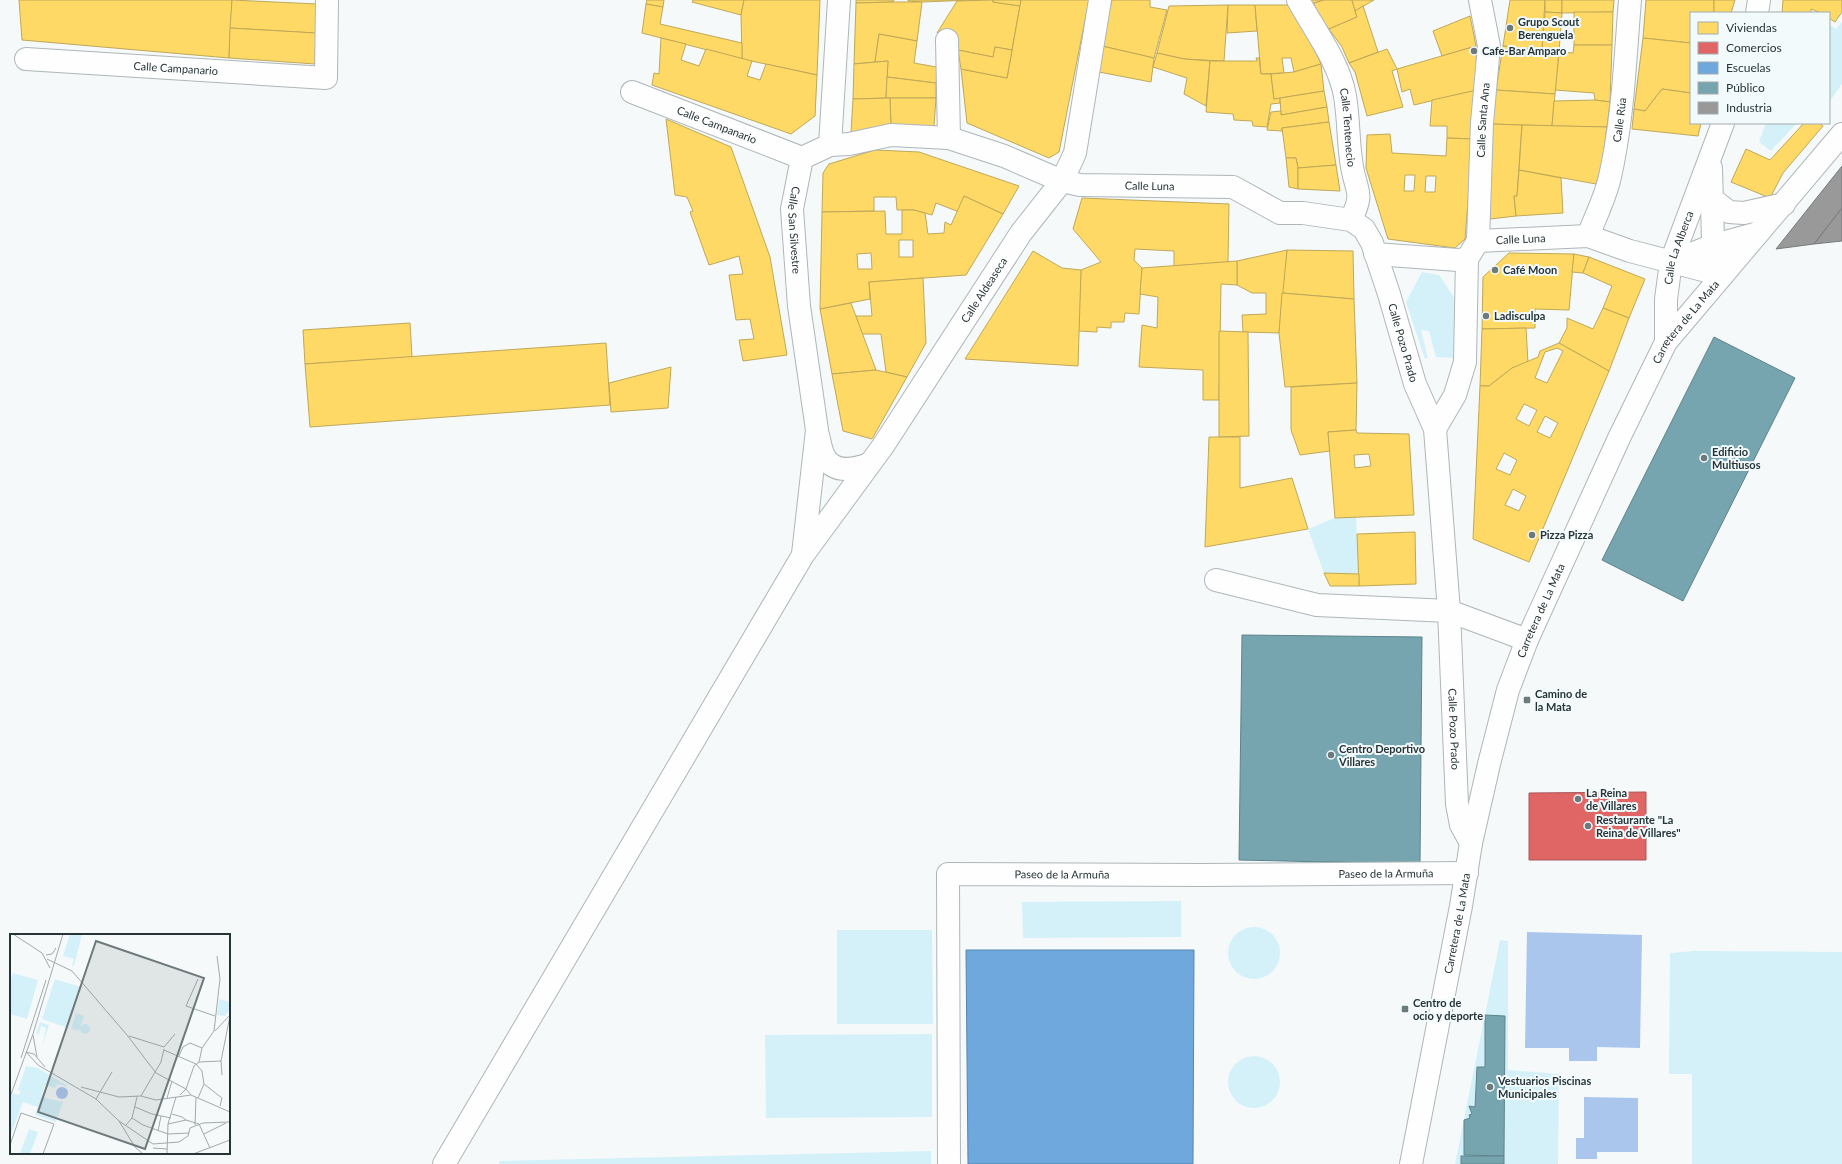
<svg xmlns="http://www.w3.org/2000/svg" width="1842" height="1164" font-family="Lato,sans-serif">
<rect width="100%" height="100%" fill="#f5f9fa"/>
<g fill="#d4f1fa">
<polygon points="1842,22 1842,84 1829,102 1829,24 1836,29"/>
<polygon points="1766,123 1797,123 1771,151 1759,142"/>
<polygon points="1422,272 1439,275 1455,299 1453,358 1436,357 1429,331 1421,330 1428,358 1425,359 1406,302"/>
<polygon points="1356,517 1359,574 1324,573 1308,529 1335,518"/>
<polygon points="1181,901 1181,937 1023,938 1022,902"/>
<circle cx="1254" cy="953" r="26"/>
<polygon points="837,930 932,930 933,1024 837,1024"/>
<polygon points="1500,940 1508,941 1508,1070 1559,1074 1558,1164 1455,1164"/>
<polygon points="1694,951 1842,952 1842,1164 1692,1164 1692,1074 1669,1074 1670,953"/>
<polygon points="932,1034 932,1117 766,1118 765,1035"/>
<circle cx="1254" cy="1082" r="26"/>
<polygon points="931,1151 931,1164 499,1164 499,1161"/>
</g>
<g fill="#abc6ed">
<polygon points="1527,932 1642,935 1640,1048 1597,1047 1597,1061 1569,1061 1569,1048 1525,1048"/>
<polygon points="1584,1097 1638,1098 1638,1152 1597,1152 1597,1159 1576,1159 1576,1138 1584,1138"/>
</g>
<g fill="#ffd966" stroke="#bea858" fill-rule="evenodd">
<polygon points="19,0 232,0 229,58 22,40"/>
<polygon points="232,0 317,4 316,33 230,28"/>
<polygon points="647,0 664,0 663,7 646,4"/>
<polygon points="693,0 744,0 741,15 692,2"/>
<polygon points="744,0 820,0 817,75 742,59 741,15"/>
<polygon points="856,0 894,0 893,2 856,3"/>
<polygon points="908,0 971,0 922,2 908,1"/>
<polygon points="993,0 993,2 1020,6 1012,50 995,47 993,57 958,50 953,36 937,33 957,1"/>
<polygon points="993,0 1021,0 1020,6 993,2"/>
<polygon points="1021,0 1089,0 1059,152 1049,158 967,123 961,69 1007,78"/>
<polygon points="1112,0 1150,0 1150,7 1167,10 1154,58 1102,46"/>
<polygon points="1309,0 1324,0 1311,4"/>
<polygon points="1324,0 1352,0 1357,17 1329,29 1316,12 1314,3"/>
<polygon points="1352,0 1374,0 1355,11"/>
<polygon points="1510,0 1545,0 1542,50 1503,46"/>
<polygon points="1545,0 1562,0 1562,13 1545,12"/>
<polygon points="1562,0 1614,0 1613,12 1562,13"/>
<polygon points="1646,0 1714,0 1714,13 1691,13 1691,43 1643,38"/>
<polygon points="1714,0 1735,0 1731,13 1714,13"/>
<polygon points="1783,0 1842,0 1842,12 1835,22 1829,18 1829,13 1821,13 1811,9 1811,13 1782,13"/>
<polygon points="893,2 922,2 917,41 879,34 875,62 854,64 856,3"/>
<polygon points="646,4 663,7 660,24 742,43 742,59 642,33"/>
<polygon points="1228,5 1255,5 1257,31 1227,33"/>
<polygon points="1228,5 1224,61 1184,59 1157,53 1169,6"/>
<polygon points="1255,5 1287,5 1300,18 1321,64 1294,72 1291,58 1282,58 1284,73 1261,74"/>
<polygon points="1363,6 1378,52 1349,63 1342,47 1329,29 1357,17 1355,11"/>
<polygon points="1545,12 1562,13 1559,52 1542,50"/>
<polygon points="1574,12 1613,12 1612,45 1574,45"/>
<polygon points="1470,16 1476,46 1442,56 1433,31"/>
<polygon points="230,28 316,33 315,64 229,58"/>
<polygon points="879,34 917,41 914,63 942,68 936,83 887,77 888,61 875,62"/>
<polygon points="661,38 686,44 681,60 699,66 706,49 752,61 747,76 760,80 766,64 817,75 815,116 791,134 652,85 654,73 659,74"/>
<polygon points="1643,38 1691,43 1691,93 1662,89 1645,111 1634,109"/>
<polygon points="1574,45 1612,45 1610,102 1595,100 1594,93 1555,90 1559,52 1573,53"/>
<polygon points="1102,46 1154,58 1151,82 1099,72"/>
<polygon points="1476,46 1477,90 1414,105 1410,89 1402,92 1397,69"/>
<polygon points="1503,46 1559,52 1555,94 1496,90"/>
<polygon points="995,47 1012,50 1007,78 961,69 958,50 993,57"/>
<polygon points="1387,49 1397,69 1392,71 1403,107 1367,116 1355,72 1349,63"/>
<polygon points="1157,53 1184,59 1210,61 1206,106 1184,94 1187,78 1153,67"/>
<polygon points="1256,58 1259,58 1261,74 1271,74 1274,99 1280,98 1280,103 1271,104 1267,127 1253,126 1252,121 1234,120 1233,114 1206,112 1210,61 1257,61"/>
<polygon points="888,61 886,98 853,99 854,64"/>
<polygon points="1321,64 1324,91 1274,99 1271,74 1294,72"/>
<polygon points="887,77 936,83 936,98 886,98"/>
<polygon points="1662,89 1691,93 1691,123 1701,123 1698,136 1632,129 1634,109 1645,111"/>
<polygon points="1477,90 1473,139 1447,138 1447,126 1430,126 1432,100"/>
<polygon points="1496,90 1555,94 1552,126 1491,124"/>
<polygon points="1324,91 1327,107 1281,115 1280,98"/>
<polygon points="890,98 936,98 934,126 910,125 891,127"/>
<polygon points="890,98 891,127 851,132 853,99"/>
<polygon points="1595,100 1610,102 1607,127 1552,126 1554,101"/>
<polygon points="1327,107 1329,122 1282,128 1282,131 1267,130 1271,112 1281,111 1281,115"/>
<polygon points="666,119 731,147 770,257 787,355 743,361 739,340 754,339 750,319 736,320 729,275 743,274 739,256 709,265 690,212 693,211 687,197 675,195"/>
<polygon points="1329,122 1336,165 1298,168 1296,158 1286,158 1282,128"/>
<polygon points="1804,123 1819,123 1823,126 1783,173 1770,198 1731,182 1746,149 1770,160"/>
<polygon points="1491,124 1522,125 1517,196 1514,196 1516,216 1490,219"/>
<polygon points="1522,125 1607,127 1601,170 1596,184 1519,170"/>
<path d="M1390,134L1392,153L1446,156L1447,138L1473,139L1465,239L1455,248L1388,239L1366,168L1367,135ZM1405,175H1415L1414,191H1404ZM1426,176H1436L1435,192H1425Z"/>
<polygon points="875,150 919,152 1019,186 1003,214 964,196 959,212 936,203 932,215 914,210 897,210 896,197 874,197 874,211 822,212 823,173 829,164"/>
<polygon points="1286,158 1296,158 1298,168 1298,189 1289,187"/>
<polygon points="1336,165 1340,191 1298,189 1298,168"/>
<polygon points="1519,170 1561,178 1563,213 1516,216 1514,196 1517,196"/>
<path d="M964,196L1003,214L966,275L869,282L870,299L820,309L822,212L885,211L886,234H902V210H914L925,213L928,234L944,233L945,222L951,225ZM899,240H913V257H899ZM871,253L872,269H858L857,254Z"/>
<polygon points="1082,198 1229,204 1228,262 1174,266 1174,251 1135,249 1134,260 1142,268 1139,314 1125,313 1124,322 1111,322 1111,328 1097,327 1097,332 1078,331 1081,270 1101,262 1073,229"/>
<polygon points="1287,250 1353,251 1354,299 1282,293"/>
<polygon points="1287,250 1279,333 1243,332 1242,315 1266,314 1266,293 1252,293 1237,285 1237,261"/>
<polygon points="1033,251 1062,268 1081,270 1078,366 965,359"/>
<polygon points="1509,253 1574,254 1569,310 1535,309 1535,328 1482,329 1483,277"/>
<polygon points="1574,254 1589,257 1583,273 1572,272"/>
<polygon points="1589,257 1645,279 1629,318 1603,308 1612,286 1583,273"/>
<polygon points="1237,261 1237,285 1221,284 1219,400 1203,400 1203,370 1139,367 1142,325 1157,328 1158,297 1140,294 1142,268"/>
<polygon points="923,278 926,343 907,377 886,372 881,334 861,334 856,316 872,316 869,282"/>
<polygon points="1282,293 1354,299 1357,383 1285,387 1279,333"/>
<polygon points="851,303 876,370 832,374 820,309"/>
<polygon points="1603,308 1629,318 1609,371 1559,343 1567,328 1567,318 1593,329"/>
<polygon points="410,323 412,357 305,364 303,330"/>
<polygon points="1526,328 1528,363 1512,368 1489,386 1480,386 1482,329"/>
<polygon points="1219,331 1248,332 1249,436 1219,437"/>
<polygon points="606,343 610,405 310,427 305,364"/>
<path d="M1559,343L1609,371L1529,562L1473,539L1480,386H1489L1512,368L1538,357L1540,351ZM1557,348L1563,351L1547,383L1535,378L1545,352ZM1524,404L1537,410L1529,426L1516,419ZM1545,416L1558,423L1550,438L1537,432ZM1504,453L1517,460L1510,475L1496,469ZM1513,489L1526,496L1519,511L1505,505Z"/>
<polygon points="671,367 668,408 611,412 609,383"/>
<polygon points="876,370 907,377 872,439 843,431 832,374"/>
<polygon points="1357,383 1356,430 1328,432 1330,451 1300,455 1291,430 1291,387"/>
<path d="M1356,430L1357,433L1409,434L1414,515L1335,518L1328,432ZM1369,454L1371,466L1355,468L1354,455Z"/>
<polygon points="1209,437 1240,437 1240,488 1292,478 1308,529 1205,547"/>
<polygon points="1415,532 1416,584 1359,586 1357,534"/>
<polygon points="1324,573 1359,574 1359,586 1330,586"/>
</g>
<polygon fill="#e06666" stroke="#a85758" points="1646,792 1646,860 1529,860 1529,793"/>
<polygon fill="#6fa8dc" stroke="#5985ab" points="966,950 1194,950 1193,1164 968,1164"/>
<g fill="#76a5af" stroke="#5e838b">
<polygon points="1714,337 1795,378 1683,601 1602,560"/>
<polygon points="1242,635 1422,637 1420,864 1239,860"/>
<polygon points="1485,1015 1505,1016 1504,1156 1464,1155 1464,1120 1470,1118 1469,1115 1472,1114 1469,1106 1475,1107 1477,1067 1485,1067"/>
<rect x="1461" y="1156" width="43" height="8"/>
</g>
<g fill="#999" stroke="#767b7c">
<polygon points="1842,166 1842,208 1814,244 1776,249"/>
<polygon points="1842,208 1842,241 1814,244"/>
</g>
<g fill="none" stroke-linecap="round" stroke-linejoin="round">
<g stroke="#aeb6b8" stroke-width="24">
<g id="minor">
<path id="s1" d="M1298,0C1315,31 1339,62 1345,96C1349,120 1348,144 1352,167C1357,194 1364,192 1351,220"/>
<polyline points="1757,13 1759,0"/>
<polyline points="947,40 949,138"/>
<path id="s2" d="M26,59L326,78L327,0"/>
<path id="s3" d="M632,92L802,158"/>
<polyline points="830,145 839,0"/>
<path id="s4" d="M802,158L830,145L849,144L891,135L949,138L1004,156L1062,181L1080,185L1233,187L1280,213H1303L1351,220L1364,229L1372,243L1389,294L1415,384L1435,429L1449,611L1457,804L1461,825L1471,843"/>
<path id="s5" d="M802,158L792,209L799,306L817,430L803,554"/>
<polyline points="1711,168 1713,241 1722,275"/>
<polyline points="1712,199 1729,212 1744,213 1784,204"/>
<path id="s6" d="M1588,236C1595,218 1604,200 1609,181C1623,122 1625,60 1630,0"/>
<path id="s7" d="M1478,241L1482,123L1489,46L1480,0"/>
<path id="s8" d="M1375,254L1458,260L1467,259L1478,241L1588,236L1630,251L1722,275"/>
<polyline points="1671,262 1714,245 1758,233"/>
<path id="s9" d="M1666,342V299L1671,262L1723,123"/>
<polyline points="1435,429 1455,395 1465,362 1467,259"/>
<path d="M818,435C820,442 821,453 826,459C836,474 855,469 869,464"/>
<polyline points="1216,580 1317,605 1449,611 1527,640"/>
<path id="s10" d="M444,1164L803,555L883,446L1021,233L1062,181L1075,153L1100,0"/>
<path id="s11" d="M949,1164L948,874L1202,875L1467,873"/>
<path id="s12" d="M1411,1164L1461,906L1471,843L1489,764L1508,690L1527,640L1620,436L1666,342L1842,134"/>
</g>
</g>
<use href="#minor" stroke="#fefefe" stroke-width="22"/>
</g>
<g fill="#6e797c" stroke="#f3fafc" stroke-width="1.5">
<circle cx="1510" cy="28" r="4"/>
<circle cx="1474" cy="51" r="4"/>
<circle cx="1495" cy="270" r="4"/>
<circle cx="1486" cy="316" r="4"/>
<circle cx="1704" cy="458" r="4"/>
<circle cx="1532" cy="535" r="4"/>
<rect x="1523" y="696" width="8" height="8" rx="2"/>
<circle cx="1331" cy="755" r="4"/>
<circle cx="1578" cy="799" r="4"/>
<circle cx="1588" cy="826" r="4"/>
<rect x="1401" y="1005" width="8" height="8" rx="2"/>
<circle cx="1490" cy="1087" r="4"/>
</g>
<g text-anchor="middle" stroke-width="4" stroke-linejoin="round" paint-order="stroke">
<g font-size="11" font-weight="bold" fill="#263438" stroke="#f3fafc" text-anchor="start">
<text x="1518" y="26">Grupo Scout<tspan x="1518" dy="13">Berenguela</tspan></text>
<text x="1482" y="55">Cafe-Bar Amparo</text>
<text x="1503" y="274">Café Moon</text>
<text x="1494" y="320">Ladisculpa</text>
<text x="1712" y="456">Edificio<tspan x="1712" dy="13">Multiusos</tspan></text>
<text x="1540" y="539">Pizza Pizza</text>
<text x="1535" y="698">Camino de<tspan x="1535" dy="13">la Mata</tspan></text>
<text x="1339" y="753">Centro Deportivo<tspan x="1339" dy="13">Villares</tspan></text>
<text x="1586" y="797">La Reina<tspan x="1586" dy="13">de Villares</tspan></text>
<text x="1596" y="824">Restaurante "La<tspan x="1596" dy="13">Reina de Villares"</tspan></text>
<text x="1413" y="1007">Centro de<tspan x="1413" dy="13">ocio y deporte</tspan></text>
<text x="1498" y="1085">Vestuarios Piscinas<tspan x="1498" dy="13">Municipales</tspan></text>
</g>
<g font-size="11" fill="#263438" stroke="#f3fafc">
<text dy="4" stroke="none"><textPath href="#s2" startOffset="150">Calle Campanario</textPath></text>
<text dy="4" stroke="none"><textPath href="#s7" startOffset="121">Calle Santa Ana</textPath></text>
<text dy="4" stroke="none"><textPath href="#s6" startOffset="121">Calle Rúa</textPath></text>
<text dy="4" stroke="none"><textPath href="#s3" startOffset="91">Calle Campanario</textPath></text>
<text dy="4" stroke="none"><textPath href="#s1" startOffset="139">Calle Tentenecio</textPath></text>
<text dy="4" stroke="none"><textPath href="#s4" startOffset="360">Calle Luna</textPath></text>
<text dy="4" stroke="none"><textPath href="#s5" startOffset="73">Calle San Silvestre</textPath></text>
<text dy="4" stroke="none"><textPath href="#s8" startOffset="156">Calle Luna</textPath></text>
<text dy="4" stroke="none"><textPath href="#s9" startOffset="96">Calle La Alberca</textPath></text>
<text dy="4" stroke="none"><textPath href="#s10" startOffset="1028">Calle Aldeaseca</textPath></text>
<text dy="4" stroke="none"><textPath href="#s12" startOffset="894">Carretera de La Mata</textPath></text>
<text dy="4" stroke="none"><textPath href="#s4" startOffset="705">Calle Pozo Prado</textPath></text>
<text dy="4" stroke="none"><textPath href="#s12" startOffset="570">Carretera de La Mata</textPath></text>
<text dy="4" stroke="none"><textPath href="#s4" startOffset="1098">Calle Pozo Prado</textPath></text>
<text dy="4" stroke="none"><textPath href="#s11" startOffset="728">Paseo de la Armuña</textPath></text>
<text dy="4" stroke="none"><textPath href="#s11" startOffset="404">Paseo de la Armuña</textPath></text>
<text dy="4" stroke="none"><textPath href="#s12" startOffset="245">Carretera de La Mata</textPath></text>
</g>
</g>
<g transform="translate(10 934)">
<rect width="220" height="220" fill="#f5f9fa"/>
<path d="M60,0H72L64,32L62,31L64,25L53,22ZM3,39L28,46L17,85L0,80V48ZM45,45L71,53L58,94L32,85ZM209,65L220,68V75L215,82L207,81ZM66,79L74,82L69,97L61,95ZM30,88L39,91L32,112L36,94L31,92L29,100H26ZM70 95a5 5 0 1 1 10 0a5 5 0 1 1-10 0ZM16,132L28,134L59,153L47,150L45,154L35,151L31,163L53,168L46,188L25,181L28,173L13,168L0,203V165L2,159L9,161L11,157L8,156ZM19,195L28,198L20,220H10Z" fill="#d4f1fa"/>
<path d="M46 159a6 6 0 1 1 12 0a6 6 0 1 1-12 0Z" fill="#abc6ed"/>
<path fill="none" stroke="#a2aaac" stroke-width="1" d="M3,0L32,19L40,34M36,21L42,20L46,14M37,25L62,37L117,101L146,139L176,155L181,161L220,178M188,45L176,72L205,82M205,97L220,81M23,101L27,123M119,102L154,113M154,113L165,100M154,116L186,130L192,137L194,150L212,164L210,172M16,118L28,131L86,165L109,187L125,213L133,220M16,118L24,120L35,133M169,122L173,113L180,109L192,114M11,124L36,46M189,128L211,127M212,141L211,127L220,82M71,153L109,163L131,162L146,166L181,161M170,161L176,155L184,132L189,128L192,114L204,97L210,45L207,22M131,162L151,128L154,115M0,163L23,100L53,0M157,164L162,147M188,164L194,150M86,165L102,138M125,173L142,180L161,184M162,180L172,183L176,186M122,184L133,191L158,200L179,199M109,187L143,210L169,208L178,202L180,194L193,189L219,188M158,190L176,186L189,190M189,190L200,214M185,191L186,163M115,192L122,184L127,163M148,197L151,182M194,200L216,189M0,211L11,179L44,190L33,220M143,214L157,215M157,220L158,190L166,163M183,220L220,206"/>
<path fill="#6e797c" fill-opacity="0.15" stroke="#6e797c" stroke-width="2" d="M86,7L194,44L135,215L28,178Z"/>
<rect width="220" height="220" fill="none" stroke="#263438" stroke-width="2"/>
</g>
<rect x="1690" y="12" width="140" height="112" fill="#f3fafc" stroke="#a1abae"/>
<rect x="1698" y="22" width="20" height="12" fill="#ffd966" stroke="#a1abae"/>
<text x="1726" y="32" font-size="12" fill="#263438">Viviendas</text>
<rect x="1698" y="42" width="20" height="12" fill="#e06666" stroke="#a1abae"/>
<text x="1726" y="52" font-size="12" fill="#263438">Comercios</text>
<rect x="1698" y="62" width="20" height="12" fill="#6fa8dc" stroke="#a1abae"/>
<text x="1726" y="72" font-size="12" fill="#263438">Escuelas</text>
<rect x="1698" y="82" width="20" height="12" fill="#76a5af" stroke="#a1abae"/>
<text x="1726" y="92" font-size="12" fill="#263438">Público</text>
<rect x="1698" y="102" width="20" height="12" fill="#999999" stroke="#a1abae"/>
<text x="1726" y="112" font-size="12" fill="#263438">Industria</text>
</svg>
